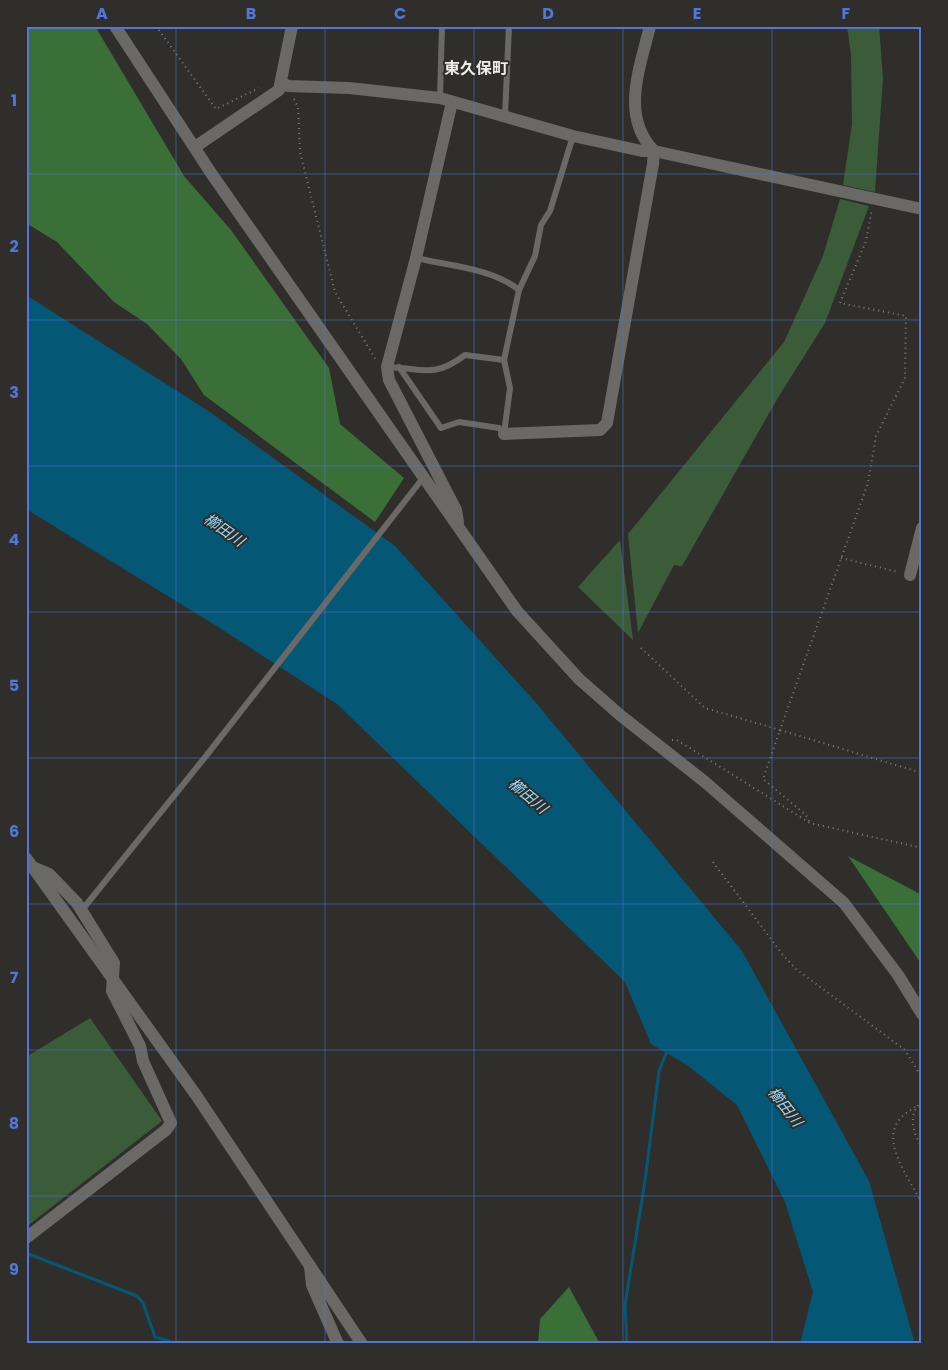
<svg xmlns="http://www.w3.org/2000/svg" width="948" height="1370" font-family="Poppins,'Noto Sans JP',sans-serif">
<rect width="100%" height="100%" fill="#2f2e2b"/>
<g fill="#3b5c38">
<polygon points="847,26 879,26 883,78 875,192 843,185 852,124 851,54"/>
<polygon points="840,199 869,206 825,323 779,396 682,566 674,565 638,633 628,534 784,342 823,256"/>
<polygon points="620,540 633,640 578,587"/>
<polygon points="90,1018 162,1121 26,1227 26,1057"/>
</g>
<g fill="#3a7037">
<polygon points="26,26 95,26 184,176 231,230 329,368 340,424 404,478 375,522 204,395 181,359 147,324 114,302 57,242 26,223"/>
<polygon points="848,856 922,895 922,965"/>
<polygon points="569,1287 600,1344 538,1344 540,1319"/>
</g>
<polygon fill="#045876" points="26,295 207,410 395,546 537,704 742,951 869,1181 915,1344 800,1344 813,1292 785,1202 737,1105 687,1065 651,1044 625,982 337,704 215,625 26,509"/>
<g fill="none" stroke-linecap="round" stroke-linejoin="round">
<g stroke="#045876" stroke-width="3">
<polyline points="26,1253 137,1296 143,1303 155,1337 179,1344"/>
<polyline points="627,1344 625,1305 645,1181 659,1071 667,1051"/>
</g>
<g stroke="#7f7e7c" stroke-width="2" stroke-dasharray="1 4" stroke-linecap="butt">
<polyline points="156,26 216,109 259,88"/>
<polyline points="294,99 298,107 300,152 335,292 376,360"/>
<polyline points="841,558 898,572"/>
<polyline points="641,648 705,708 780,730 868,483 876,436 905,378 906,316 840,303 866,241 872,209"/>
<polyline points="672,740 677,740 810,823 922,848"/>
<polyline points="809,821 806,815 763,779 780,730 922,773"/>
<polyline points="713,862 783,955 796,969 905,1050 922,1078"/>
<path d="M922,1102C907,1112 913,1134 922,1148"/>
<path d="M915,1107C909,1111 901,1116 897,1123C883,1147 912,1182 922,1204"/>
</g>
<g stroke="#6b6966" stroke-width="6">
<polyline points="440,98 442,26"/>
<polyline points="505,116 509,26"/>
<path d="M416,258C450,266 492,268 519,290"/>
<path d="M387,367C423,368 433,379 465,355L504,360L519,290L535,256L541,225L550,211L573,136"/>
<polyline points="399,367 441,428 459,422 499,428 504,434"/>
<polyline points="504,434 510,388 504,360"/>
<polyline points="82,910 206,756 423,478"/>
</g>
<g stroke="#6b6966" stroke-width="12">
<polyline points="115,26 211,173 517,611 579,679 620,715 705,782 844,903 898,975 922,1014"/>
<polyline points="281,82 288,86 349,88 440,98 573,136 642,151 654,151 922,209"/>
<polyline points="452,102 416,258 387,367 389,380 456,510 458,522"/>
<polyline points="195,147 279,90 292,26"/>
<path d="M504,434L600,430L607,423L653,164L654,151C620,116 640,68 650,26"/>
<polyline points="910,575 922,528"/>
<polyline points="26,858 196,1095 362,1344"/>
<polyline points="26,1238 166,1130 171,1123 143,1061 140,1046 112,991 114,963 77,903 49,874 35,868"/>
<polyline points="310,1266 312,1285 338,1344"/>
</g>
</g>
<path fill="none" stroke="#5176dc" stroke-width="1" stroke-opacity="0.55" d="M176,26V1344M325,26V1344M474,26V1344M623,26V1344M772,26V1344M26,174H922M26,320H922M26,466H922M26,612H922M26,758H922M26,904H922M26,1050H922M26,1196H922"/>
<g text-anchor="middle" stroke-width="4" stroke-linejoin="round" paint-order="stroke">
<g font-size="15" font-style="italic" fill="#97dafb" stroke="#2f2e2b">
<text transform="translate(224 530) rotate(35)" y="5">櫛田川</text>
<text transform="translate(528 796) rotate(40)" y="5">櫛田川</text>
<text transform="translate(785 1107) rotate(52)" y="5">櫛田川</text>
</g>
<g font-size="16" font-weight="bold" fill="#edecea" stroke="#2f2e2b">
<text x="476" y="74">東久保町</text>
</g>
</g>
<rect width="948" height="1370" fill="none" stroke="#2f2e2b" stroke-width="55"/>
<rect x="28" y="28" width="892" height="1314" fill="none" stroke="#5176dc" stroke-width="2"/>
<g font-size="16" text-anchor="middle" font-weight="bold" fill="#5176dc">
<text x="102" y="19">A</text>
<text x="251" y="19">B</text>
<text x="400" y="19">C</text>
<text x="548" y="19">D</text>
<text x="697" y="19">E</text>
<text x="846" y="19">F</text>
<text x="14" y="106">1</text>
<text x="14" y="252">2</text>
<text x="14" y="398">3</text>
<text x="14" y="545">4</text>
<text x="14" y="691">5</text>
<text x="14" y="837">6</text>
<text x="14" y="983">7</text>
<text x="14" y="1129">8</text>
<text x="14" y="1275">9</text>
</g>
</svg>
